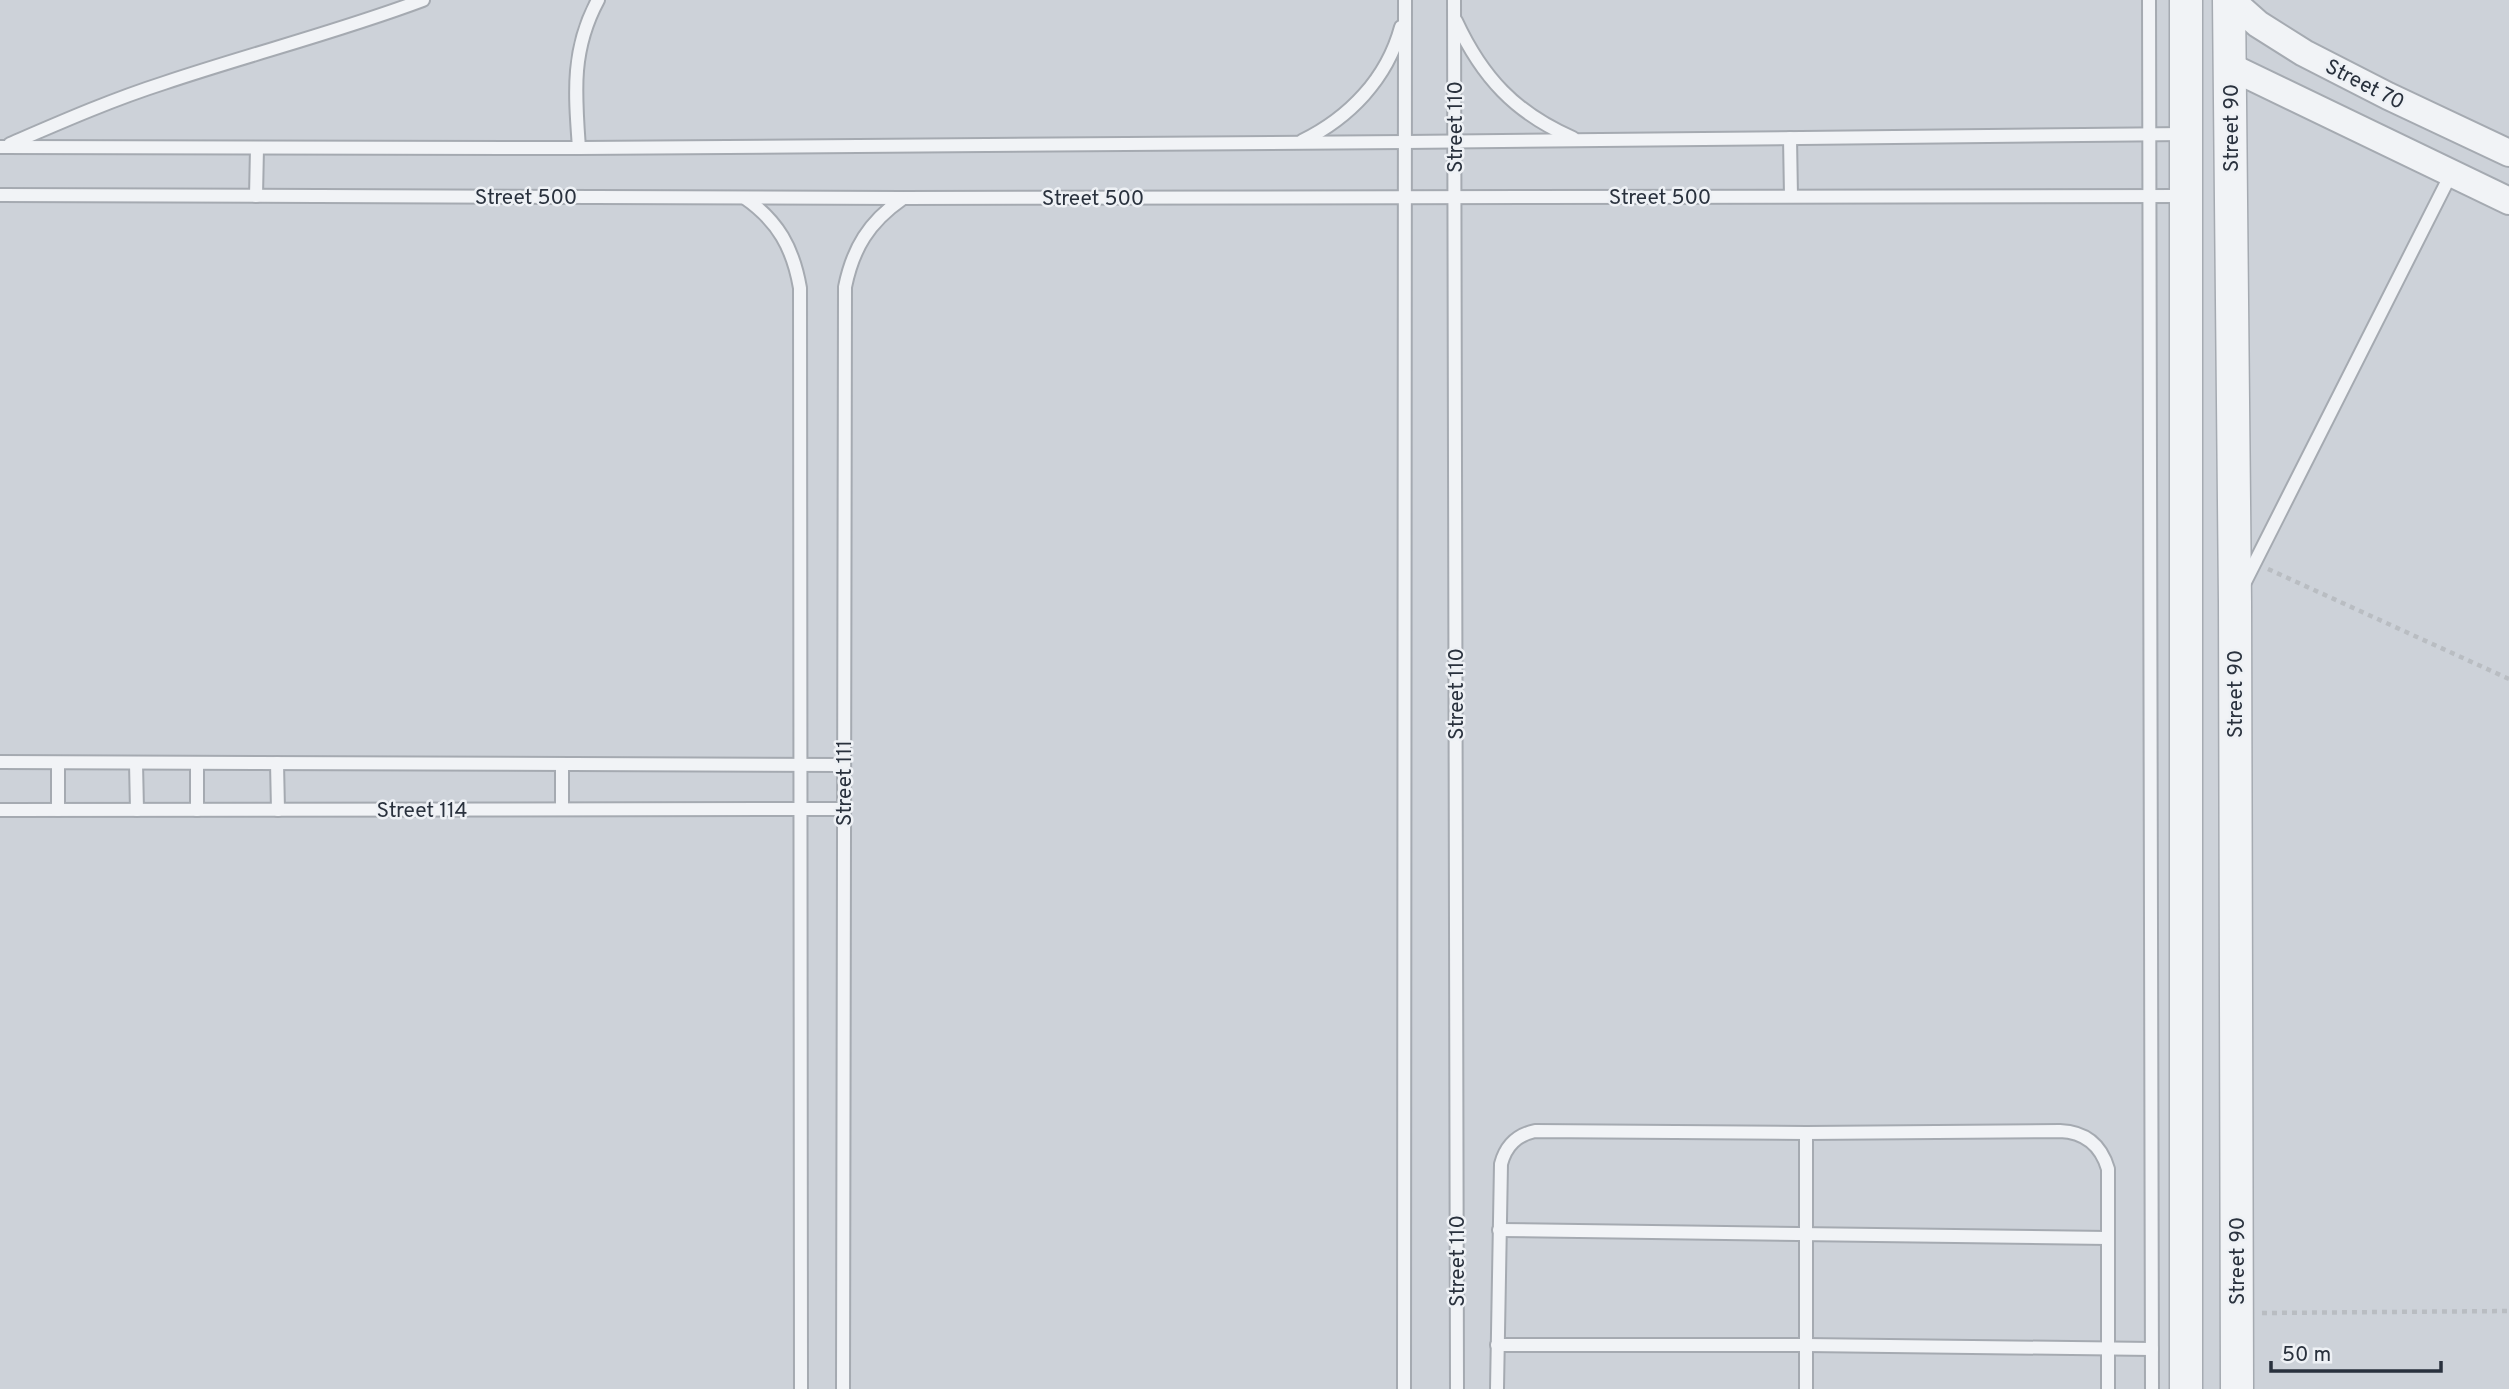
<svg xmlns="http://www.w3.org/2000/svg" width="2509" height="1389" font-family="Overpass,sans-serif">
<rect width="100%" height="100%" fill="#dfe3e7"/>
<rect fill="#cdd2d9" x="0" y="0" width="2509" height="1389"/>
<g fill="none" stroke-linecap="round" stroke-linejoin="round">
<g stroke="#a5aab1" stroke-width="16">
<g id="service">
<polyline points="1454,0 1457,1389"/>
<polyline points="2149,0 2152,1389"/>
<path d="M1456,21C1482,77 1515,113 1573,138"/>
<polyline points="1790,138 1791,196"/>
<path d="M1302,141C1349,118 1387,79 1401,27"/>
<path d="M10,144C61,122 111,100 164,83C250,54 338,32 423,0"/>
<polyline points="0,147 579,148 1405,142 2185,134"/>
<path d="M579,148C575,93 571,50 598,0"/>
<polyline points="0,195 902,198 2186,196"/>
<polyline points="256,196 257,148"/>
<path d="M745,198C778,221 793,248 800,288L801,1389"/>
<polyline points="2243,586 2451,174"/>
<polyline points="0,762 844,765"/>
<polyline points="58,763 58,810"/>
<polyline points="136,763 137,810"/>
<polyline points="197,763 197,810"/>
<polyline points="277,763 278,810"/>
<polyline points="562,809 562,764"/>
<polyline points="0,810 844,809"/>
<polyline points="1806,1133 1806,1389"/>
<polyline points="1499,1230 2108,1238"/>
<polyline points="1497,1345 1806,1345 2152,1349"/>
<path d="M843,1389L845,287C853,248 869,222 902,199"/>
<polyline points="1404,1389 1405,0"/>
<path d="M1497,1389L1501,1164C1506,1145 1517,1135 1535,1131L1806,1133L2060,1131C2085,1132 2101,1145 2108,1169V1389"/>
</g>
</g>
<g stroke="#a5aab1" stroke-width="30">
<g id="minor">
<polyline points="2231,0 2258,24 2304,53 2388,96 2509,153"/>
<polyline points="2231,67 2509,201"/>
</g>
</g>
<g stroke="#a5aab1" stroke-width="35">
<g id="tertiary">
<polyline points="2186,0 2186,1389"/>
<polyline points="2229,0 2235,602 2237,1389"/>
</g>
</g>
<g stroke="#b9bdc2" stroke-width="4.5" stroke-dasharray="5 5" stroke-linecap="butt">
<polyline points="2268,569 2509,679"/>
<polyline points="2262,1313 2509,1311"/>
</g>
<use href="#service" stroke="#f1f3f6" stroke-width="12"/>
<use href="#minor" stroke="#f1f3f6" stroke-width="26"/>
<use href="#tertiary" stroke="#f1f3f6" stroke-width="32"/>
</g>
<g text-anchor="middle" stroke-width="5" stroke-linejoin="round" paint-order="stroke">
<g font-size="21" fill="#29313d" stroke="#eef1f5">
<text transform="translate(2365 84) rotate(27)" y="7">Street 70</text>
<text transform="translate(1455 127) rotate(-90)" y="7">Street 110</text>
<text transform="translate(2231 128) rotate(-90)" y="7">Street 90</text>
<text x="526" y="204">Street 500</text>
<text x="1660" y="204">Street 500</text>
<text x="1093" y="205">Street 500</text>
<text transform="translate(1456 694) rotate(-90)" y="7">Street 110</text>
<text transform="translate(2235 694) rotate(-90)" y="7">Street 90</text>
<text transform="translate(844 783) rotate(-90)" y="7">Street 111</text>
<text x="422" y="817">Street 114</text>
<text transform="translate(1457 1261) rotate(-90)" y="7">Street 110</text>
<text transform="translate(2237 1261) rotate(-90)" y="7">Street 90</text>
</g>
</g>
<path d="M2271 1361v10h170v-10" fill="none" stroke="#29313d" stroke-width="3.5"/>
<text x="2282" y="1361" font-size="21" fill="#29313d" stroke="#eef1f5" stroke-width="5" paint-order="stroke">50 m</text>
</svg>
